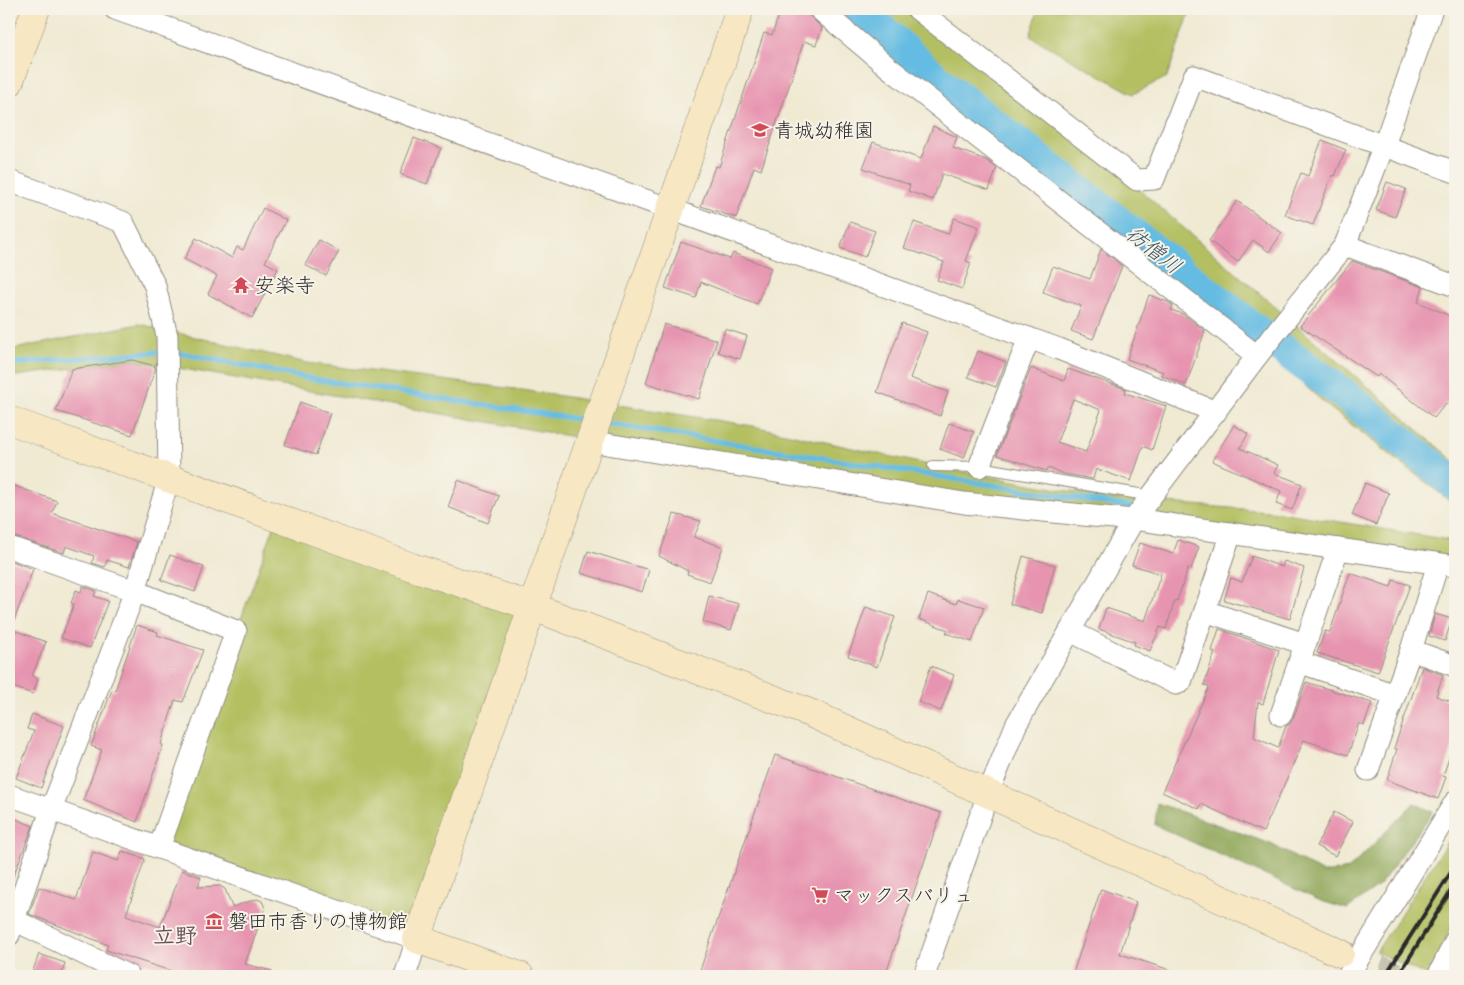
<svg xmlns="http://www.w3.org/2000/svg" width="1464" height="985" font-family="'Indie Flower','Klee One',sans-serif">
<rect width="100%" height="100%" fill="#f7f3e8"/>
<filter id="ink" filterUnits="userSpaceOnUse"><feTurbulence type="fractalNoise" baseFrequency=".02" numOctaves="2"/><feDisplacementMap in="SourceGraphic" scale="10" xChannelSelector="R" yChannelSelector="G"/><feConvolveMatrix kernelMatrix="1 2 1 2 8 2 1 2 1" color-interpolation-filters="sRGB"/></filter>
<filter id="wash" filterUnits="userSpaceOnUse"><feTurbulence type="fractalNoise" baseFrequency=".0096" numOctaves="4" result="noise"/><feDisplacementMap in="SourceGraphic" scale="20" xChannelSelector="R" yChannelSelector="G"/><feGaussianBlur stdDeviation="1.12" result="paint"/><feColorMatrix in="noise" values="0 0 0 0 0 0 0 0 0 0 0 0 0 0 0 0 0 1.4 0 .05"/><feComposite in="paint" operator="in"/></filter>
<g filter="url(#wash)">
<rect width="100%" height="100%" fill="#f0ead3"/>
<g fill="#b3bf61" stroke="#6f7546">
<polygon points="819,9 910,9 1033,98 1455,462 1455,505 1329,407 1257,343 1195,308"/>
<polygon points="1039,9 1191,9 1167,77 1133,94 1030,36"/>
<polygon points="139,324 307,363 522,390 753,426 933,466 1106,498 1280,512 1455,541 1455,573 764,470 132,360 9,377 9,350"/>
<polygon points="277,518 531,606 417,939 159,848"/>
<polygon points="1455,830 1455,916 1438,958 1426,975 1376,952"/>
</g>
<polygon fill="#8ea657" stroke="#5c6841" points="1157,803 1271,844 1323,873 1349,869 1414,803 1433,812 1379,886 1347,909 1321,901 1155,825"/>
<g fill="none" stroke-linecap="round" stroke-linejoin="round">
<g stroke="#65bce2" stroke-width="5.5">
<polyline points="9,364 170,351 313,379 590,421"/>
<polyline points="604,423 1136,508"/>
</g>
<polyline stroke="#65bce2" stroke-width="32" points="859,9 937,79 1252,327 1344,394 1455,484"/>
</g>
<g id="blocks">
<g fill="#e794b0" fill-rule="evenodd">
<polygon points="781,9 794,9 807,13 822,28 816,45 804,41 761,170 754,167 736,218 701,206 715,166 719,167 764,33 772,35"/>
<polygon points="933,126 957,137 953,148 986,160 997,168 989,190 942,174 933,200 908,191 910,185 863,168 873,142 921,159"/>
<polygon points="414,138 441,148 427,184 400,174"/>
<polygon points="1322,140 1346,150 1335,176 1332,175 1313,225 1285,215 1301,173 1308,176"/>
<polygon points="1387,182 1406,189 1395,217 1376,210"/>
<polygon points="1237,201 1282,233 1269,252 1253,240 1238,262 1209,241"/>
<polygon points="263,208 286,220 265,262 278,269 252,318 208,294 217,276 184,259 196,238 232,258 237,247 243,250"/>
<polygon points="954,218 979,227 966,261 971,263 962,289 937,280 944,262 904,248 914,222 948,234"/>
<polygon points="850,222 875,231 865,257 840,248"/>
<polygon points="319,240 339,251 326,276 305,265"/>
<polygon points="681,242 730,259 733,253 771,268 757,304 701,282 696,298 665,288"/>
<polygon points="1101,249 1122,266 1093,339 1071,331 1081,306 1043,292 1053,266 1090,279"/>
<polygon points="1352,261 1423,287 1418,302 1455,318 1455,407 1446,403 1434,418 1379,374 1377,377 1300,326"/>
<polygon points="1149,295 1168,302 1173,306 1171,310 1183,314 1205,331 1186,385 1161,375 1163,372 1127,359"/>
<polygon points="902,323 927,332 910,378 948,392 940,416 877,392"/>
<polygon points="664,324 717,340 699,399 646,383"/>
<polygon points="725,329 747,336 740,359 718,352"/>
<polygon points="978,351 1006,362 996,387 968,377"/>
<polygon points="132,360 155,366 155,370 132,435 56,411 72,369"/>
<path d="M1031,368L1064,381L1068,369L1126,389L1125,393L1166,406L1152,450L1143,446L1131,481L1096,469L1093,479L1064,474L1048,468L1046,471L997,455ZM1073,399L1101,410L1086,452L1057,442Z"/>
<polygon points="300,402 330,413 316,455 285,445"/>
<polygon points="949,423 974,432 964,458 940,449"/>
<polygon points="1234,425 1248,434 1240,448 1278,465 1274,473 1302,484 1292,510 1276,504 1281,491 1212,461"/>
<polygon points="458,480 499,496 488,523 448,507"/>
<polygon points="1365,483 1389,493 1376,525 1352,515"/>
<polygon points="9,484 57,501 52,513 137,542 129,567 107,560 105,567 92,563 94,556 66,546 64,553 9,535"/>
<polygon points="674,514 701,521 694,537 723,547 710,582 687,574 688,571 659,556"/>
<polygon points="1178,540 1199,547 1191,569 1188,568 1177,601 1175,600 1166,629 1160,627 1150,651 1134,645 1135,642 1099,629 1106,608 1145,621 1161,574 1132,565 1140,543 1173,554"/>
<polygon points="588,551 649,570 642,592 581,573"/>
<polygon points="170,555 204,567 195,592 161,580"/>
<polygon points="1023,556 1055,565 1042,613 1010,604"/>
<polygon points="1252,556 1282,567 1284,561 1304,568 1290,619 1224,600 1231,578 1242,582"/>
<polygon points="9,560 33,569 11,629 46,642 32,676 38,679 33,694 9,686"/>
<polygon points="1350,573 1391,587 1393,580 1410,585 1378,672 1317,653 1325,631 1330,632"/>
<polygon points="83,586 96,591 94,596 108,601 90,648 61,638 74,604 71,603 76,590 81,592"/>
<polygon points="928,594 956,604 958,599 984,607 972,642 946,633 948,630 919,619"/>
<polygon points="709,596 739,604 731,630 703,622"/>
<polygon points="866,607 895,617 877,667 848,656"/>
<polygon points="1435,614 1452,619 1445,641 1429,636"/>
<polygon points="137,625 158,632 157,635 203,650 183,702 175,700 161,744 163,745 137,822 83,800 102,750 91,746 112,690 115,691"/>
<polygon points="1219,629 1279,650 1263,704 1258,702 1254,737 1278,748 1286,726 1290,724 1296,711 1306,682 1372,703 1364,725 1359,723 1348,755 1304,740 1263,832 1201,804 1199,809 1162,792 1209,687 1204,685 1215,652 1212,651"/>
<polygon points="931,666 954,675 941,711 918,702"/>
<polygon points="1422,667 1443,675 1436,696 1455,703 1455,740 1443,776 1446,777 1438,799 1387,780 1397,749 1394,748"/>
<polygon points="32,714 64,726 41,788 16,778 34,731 27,729"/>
<polygon points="775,755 941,813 885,976 698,976"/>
<polygon points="1334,812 1353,822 1335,856 1316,846"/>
<polygon points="9,816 33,826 9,887"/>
<polygon points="122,851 145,859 126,915 160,927 182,870 201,877 198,887 220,886 225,889 232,907 257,899 262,901 265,908 245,964 272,971 271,976 173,976 174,972 106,950 108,945 29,914 39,887 76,900 93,852 118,861"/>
<polygon points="1101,889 1136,902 1120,954 1180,973 1180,976 1072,976"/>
<polygon points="39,954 65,963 61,976 31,976"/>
</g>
</g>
</g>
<g filter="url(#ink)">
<use href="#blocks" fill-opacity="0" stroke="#8e8a7f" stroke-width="1"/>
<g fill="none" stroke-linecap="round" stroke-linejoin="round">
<polyline stroke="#c9c4b1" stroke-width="28" stroke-dasharray="28 14" stroke-linecap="butt" points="1340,953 1396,976"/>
<g stroke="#8e8a7f" stroke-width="12">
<polyline id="lane" points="933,466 979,467 1151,496"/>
</g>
<g stroke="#8e8a7f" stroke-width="23">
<g id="street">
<polyline points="115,9 1059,349 1216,412"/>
<polyline points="819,9 888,67 1257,356"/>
<polyline points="917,9 1137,180 1154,179 1194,76 1455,172"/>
<polyline points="9,181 123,222 155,286 167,336 169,478 135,591 51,810 9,935"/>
<polyline points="1345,245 1455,286"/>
<polyline points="589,441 964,503 1133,520"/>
<polyline points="979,467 1029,338"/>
<polyline points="1134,519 1455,566"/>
<polyline points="9,547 135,591 236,631 159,848"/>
<polyline points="1205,611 1305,644"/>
<polyline points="1070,631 1176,684 1181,682 1231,533"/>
<polyline points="1411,650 1455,666"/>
<polyline points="1299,662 1395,695"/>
<polyline points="1281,715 1338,549"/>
<polyline points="1368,770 1411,650 1438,564"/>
<polyline points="9,795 417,939 405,976"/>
<polyline points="14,920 129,976"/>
<polyline points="924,976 988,794 1016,725 1134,519 1257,356 1345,245 1384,145 1432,9"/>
<polyline points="1348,976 1455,802"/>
<polyline points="1438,976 1455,941"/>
</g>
</g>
<g stroke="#8e8a7f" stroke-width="29">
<g id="secondary">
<polyline points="9,83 36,9"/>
<polyline points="9,420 412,567 531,606 810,713 1340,953"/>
<polyline points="520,976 417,939 740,9"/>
</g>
</g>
<use href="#lane" stroke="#fff" stroke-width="10"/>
<use href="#street" stroke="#fff" stroke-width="21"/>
<use href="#secondary" stroke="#f7e8c3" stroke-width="28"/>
<g stroke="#2b2b2b" stroke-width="4">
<polyline points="1385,976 1455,866"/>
<polyline points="1398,976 1455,884"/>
</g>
</g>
</g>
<defs>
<g id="school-bare" transform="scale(1.35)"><path d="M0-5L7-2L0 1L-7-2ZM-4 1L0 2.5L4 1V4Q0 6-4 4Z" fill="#d1495b" stroke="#f7f3e8" stroke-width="2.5" paint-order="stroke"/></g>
<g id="temple-bare" transform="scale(1.35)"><path d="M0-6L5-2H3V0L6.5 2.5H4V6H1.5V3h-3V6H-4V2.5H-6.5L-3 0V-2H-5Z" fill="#d1495b" stroke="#f7f3e8" stroke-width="2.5" paint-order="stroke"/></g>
<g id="supermarket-bare" transform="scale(1.35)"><path d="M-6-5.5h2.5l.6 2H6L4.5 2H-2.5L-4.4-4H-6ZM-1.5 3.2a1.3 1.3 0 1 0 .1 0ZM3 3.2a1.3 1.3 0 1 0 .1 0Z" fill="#d1495b" stroke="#f7f3e8" stroke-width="2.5" paint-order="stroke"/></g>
<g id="museum-bare" transform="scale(1.35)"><path d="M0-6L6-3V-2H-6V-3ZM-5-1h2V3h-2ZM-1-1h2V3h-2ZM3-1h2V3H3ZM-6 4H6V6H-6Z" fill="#d1495b" stroke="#f7f3e8" stroke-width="2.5" paint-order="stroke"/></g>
</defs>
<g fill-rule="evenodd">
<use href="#school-bare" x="760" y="130"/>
<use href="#temple-bare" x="241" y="285"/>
<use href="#supermarket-bare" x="820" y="895"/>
<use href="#museum-bare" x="214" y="921"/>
</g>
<g text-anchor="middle" stroke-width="4" stroke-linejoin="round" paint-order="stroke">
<g font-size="20" fill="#2b2b2b" stroke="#f7f3e8" text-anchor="start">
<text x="774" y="137">青城幼稚園</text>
<text x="255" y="292">安楽寺</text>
<text x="834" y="902">マックスバリュ</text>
<text x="228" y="928">磐田市香りの博物館</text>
</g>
<g font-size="21" font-style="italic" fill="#3c5662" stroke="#f7f3e8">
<text transform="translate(1154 250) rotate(38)" y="7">彷僧川</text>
</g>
<g font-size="22" font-weight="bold" fill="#6d505a" stroke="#f7f3e8">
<text x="175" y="943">立野</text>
</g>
</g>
<rect width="1464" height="985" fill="none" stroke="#f7f3e8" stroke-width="30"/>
</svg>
